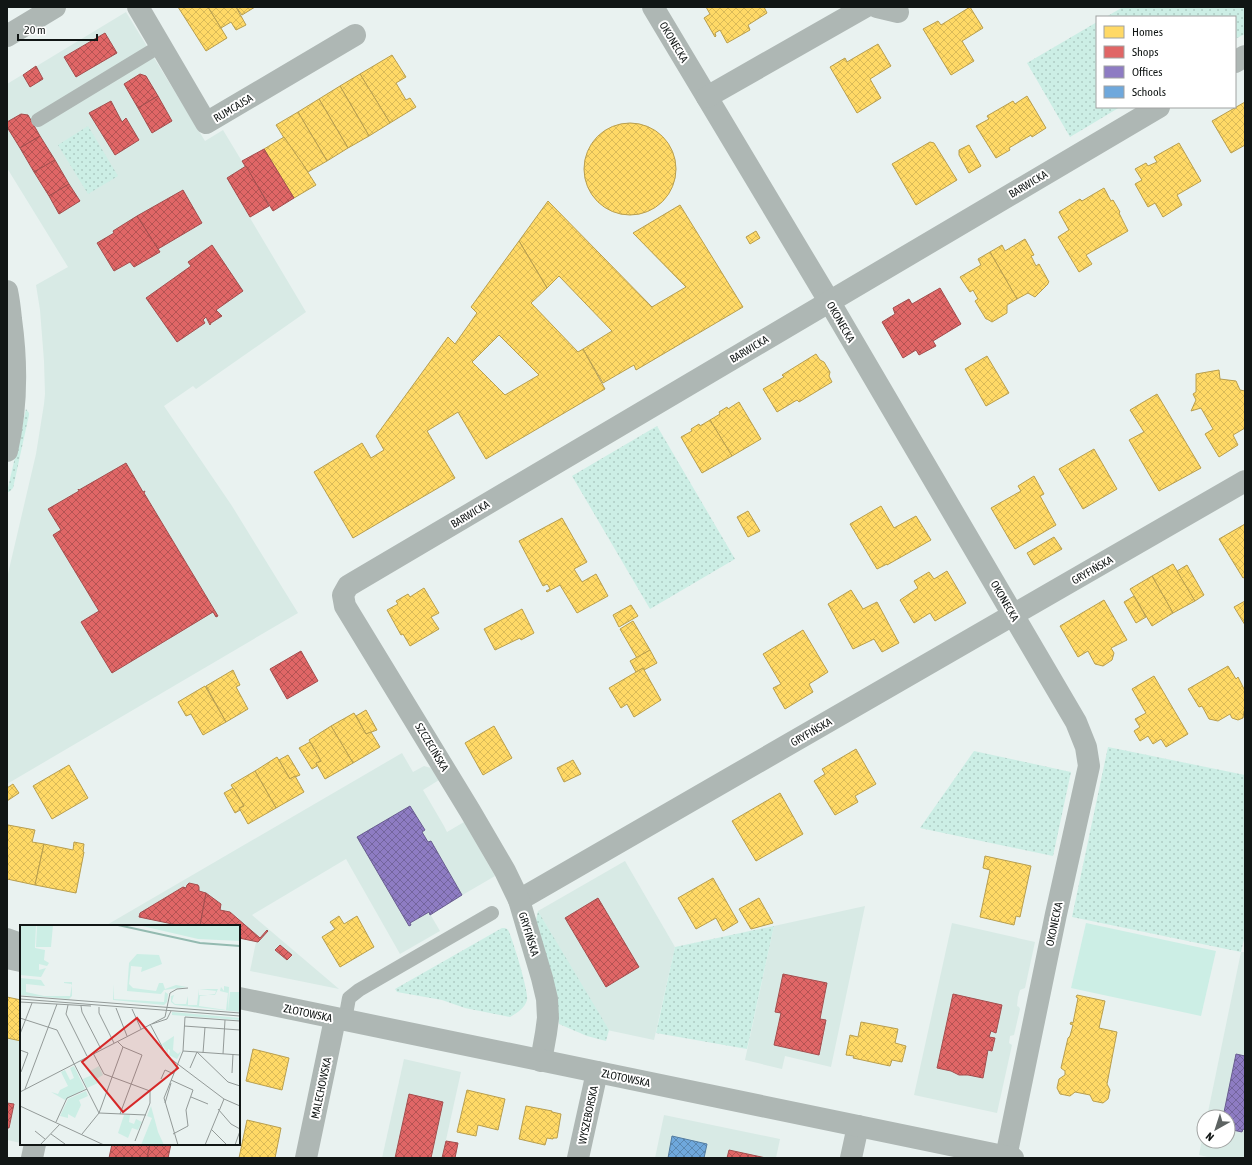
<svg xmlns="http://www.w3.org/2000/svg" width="1252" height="1165" font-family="'Asap Condensed',sans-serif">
<defs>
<pattern id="grass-dots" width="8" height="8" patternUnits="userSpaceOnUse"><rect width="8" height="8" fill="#cceee5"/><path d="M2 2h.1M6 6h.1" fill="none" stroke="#aecbc4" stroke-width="1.8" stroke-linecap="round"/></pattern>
<pattern id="homes-cross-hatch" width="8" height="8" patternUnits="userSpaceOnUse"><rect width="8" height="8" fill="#ffd966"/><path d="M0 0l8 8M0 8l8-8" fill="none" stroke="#daba58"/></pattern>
<pattern id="shops-cross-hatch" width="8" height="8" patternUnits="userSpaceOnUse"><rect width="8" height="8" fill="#e06666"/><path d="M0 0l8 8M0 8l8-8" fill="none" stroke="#b45353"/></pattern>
<pattern id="offices-cross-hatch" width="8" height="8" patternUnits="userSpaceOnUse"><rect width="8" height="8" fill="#8e7cc3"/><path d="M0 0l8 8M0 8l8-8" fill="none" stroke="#73659d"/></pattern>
<pattern id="schools-cross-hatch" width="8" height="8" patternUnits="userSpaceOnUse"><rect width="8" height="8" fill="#6fa8dc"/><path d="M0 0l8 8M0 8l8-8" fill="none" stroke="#5a88b1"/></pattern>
</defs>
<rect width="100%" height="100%" fill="#e9f2f0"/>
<g fill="#d8eae5">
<polygon points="126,12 205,141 223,130 269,206 250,218 306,312 196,389 193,386 164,406 232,506 298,613 7,784 7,578 36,454 44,404 45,394 44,361 40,310 36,285 68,267 7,168 7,84"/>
<polygon points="402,753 413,772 424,766 431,768 439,780 423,790 444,826 447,832 464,822 495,876 430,914 440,931 400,954 346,859 252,915 339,989 250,971 256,942 239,938 239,926 105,926"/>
<polygon points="625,861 675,947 654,1040 607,1030 538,911"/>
<polygon points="865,906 831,1067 785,1056 782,1069 745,1060 774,926"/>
<polygon points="952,923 1035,942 1025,988 1020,990 1018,997 1017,1006 1019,1007 1020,1009 1014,1035 1010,1036 1009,1043 1012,1045 997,1113 914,1095"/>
<polygon points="1241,952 1245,952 1245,1158 1212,1158 1199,1155 1204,1129 1204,1141 1228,1141 1228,1117 1207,1117"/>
<polygon points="7,1038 21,1041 21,1143 7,1140"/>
<polygon points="404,1059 461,1072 442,1158 382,1158"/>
<polygon points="664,1115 780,1139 776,1158 655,1158"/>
</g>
<g fill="url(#grass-dots)">
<polygon points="1123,7 1245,7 1245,34 1235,39 1235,17 1106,17"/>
<polygon points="1097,22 1097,107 1120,107 1070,137 1027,63"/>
<polygon points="88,126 118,176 88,194 58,145"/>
<polygon points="26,409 29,413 29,415 13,488 9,492 7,492"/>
<polygon points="657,426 735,559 650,609 572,476"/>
<polygon points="1108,747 1245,775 1245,935 1241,952 1072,917"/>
<polygon points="974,751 1071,772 1053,856 920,828"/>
<polygon points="538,911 609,1030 606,1041 587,1036 559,1024 557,997 536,920"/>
<polygon points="774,926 747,1049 656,1033 675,947"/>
<path d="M502,928H505C507,929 508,929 509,932C513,941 529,992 527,1000C525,1008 517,1013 510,1017L465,1008L442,1000L397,992L395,989Z"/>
</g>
<polygon fill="#cceee5" points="1086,923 1216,951 1201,1016 1071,988"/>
<g fill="url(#homes-cross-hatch)" stroke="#b89e4e" fill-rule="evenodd">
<polygon points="178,7 208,7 227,38 206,51"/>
<polygon points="208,7 236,7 246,25 236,30 231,22 221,28"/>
<polygon points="236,7 255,7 242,15"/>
<polygon points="706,7 764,7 767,13 748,25 750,30 727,43 720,30 715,33 716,36 715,37 704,18 710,14"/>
<polygon points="970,7 983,28 962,41 974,61 951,75 923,29 938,21 941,25"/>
<polygon points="878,44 891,66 870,79 881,98 857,113 830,67 845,58 847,62"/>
<polygon points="392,55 406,77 396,83 406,100 410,98 416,107 390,123 360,74"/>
<polygon points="360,74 390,123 369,136 340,86"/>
<polygon points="340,86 369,136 348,148 319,99"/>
<polygon points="1027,96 1046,128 1032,137 1031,135 1009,148 1010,150 996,158 976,126 989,119 987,116 1013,101 1015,104"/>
<polygon points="319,99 348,148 327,161 298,112"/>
<polygon points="1245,102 1245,145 1231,153 1212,121"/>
<polygon points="298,112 327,161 308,172 286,141 276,125"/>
<circle cx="630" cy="169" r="46"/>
<polygon points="284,137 302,163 316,185 294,198 264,149"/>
<polygon points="930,142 934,143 957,180 916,205 892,164"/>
<polygon points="1179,143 1201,181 1177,195 1182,205 1163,217 1155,203 1148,207 1135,184 1142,180 1135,169 1146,163 1148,166 1157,162 1154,157"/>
<polygon points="969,145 981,166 969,173 959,155 959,150"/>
<polygon points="1104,188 1111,201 1113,200 1120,212 1119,213 1128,231 1086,255 1092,264 1079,272 1058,237 1069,230 1059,212 1080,199 1082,201"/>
<polygon points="548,201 652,307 686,287 633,233 680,205 743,307 636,370 634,365 603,383 583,349 612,331 559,276 547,288 519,241"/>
<polygon points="756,231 760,238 750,244 746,237"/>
<polygon points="1025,239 1034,255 1031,256 1036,266 1039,264 1049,282 1048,283 1048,284 1035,297 1028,293 1017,299 990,252 1002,245 1005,251"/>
<path d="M519,241L547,288L531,303L578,352L583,349L605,389L486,459L458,412L427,431L455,478L353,538L314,472L362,443L371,458L384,450L376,436L448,337L455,344L477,313L471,307ZM499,335L539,375L505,395L472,362Z"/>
<polygon points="990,252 1017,299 1007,305 1007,313 992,322 987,319 986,319 975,301 978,299 973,290 970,292 960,277 981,265 978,259"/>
<polygon points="816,354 820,360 824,362 830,372 829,376 832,382 799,402 797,400 777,412 763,389 784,377 782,375"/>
<polygon points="987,356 1009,393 986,406 965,369"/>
<polygon points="1219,370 1220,379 1236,381 1240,390 1245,391 1245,428 1233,435 1238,445 1219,457 1205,434 1213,429 1201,408 1191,411 1196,400 1193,394 1196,392 1196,374"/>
<polygon points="1157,394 1201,468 1159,491 1129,440 1144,432 1130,410"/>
<polygon points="739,402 761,439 732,456 710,420 720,414 719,412 727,407 728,409"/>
<polygon points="710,420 732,456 702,473 681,437 692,431 691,429 699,424 700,426"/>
<polygon points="1094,449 1117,489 1083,509 1059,469"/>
<polygon points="1034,476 1044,494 1040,496 1056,525 1015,549 991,508 1021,491 1018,486"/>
<polygon points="881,506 894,528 916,516 931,540 887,565 887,564 877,569 850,524"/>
<polygon points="748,511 760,531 748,537 737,517"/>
<polygon points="562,518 587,562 574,569 582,582 596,574 608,596 577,613 560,585 547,592 546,591 550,589 548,585 547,584 543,586 519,541"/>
<polygon points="1245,524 1245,577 1243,578 1219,539"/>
<polygon points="1054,537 1062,549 1034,565 1027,553"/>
<polygon points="1173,564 1195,601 1173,613 1152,576"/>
<polygon points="1187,565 1204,595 1195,601 1177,571"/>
<polygon points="947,571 966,603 935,621 930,613 914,623 900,600 918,588 914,581 929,572 934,579"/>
<polygon points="1152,576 1173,613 1152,626 1130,589"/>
<polygon points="424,588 439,613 431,617 439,629 410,646 403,634 401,635 387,610 398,604 396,601 408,594 410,597"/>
<polygon points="851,590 863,609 877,602 899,643 882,652 874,639 853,649 828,604"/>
<polygon points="1134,596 1146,617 1136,623 1124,602"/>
<polygon points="1104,600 1127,640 1111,648 1114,653 1112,660 1103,666 1095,664 1088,651 1078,657 1060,626"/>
<polygon points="1245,601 1245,625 1234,607"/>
<polygon points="631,605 638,616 619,627 613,615"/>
<polygon points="522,609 534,633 521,640 520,638 495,650 484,629"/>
<polygon points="633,621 650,650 637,658 620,629"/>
<polygon points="803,630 828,672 809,684 813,692 785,709 773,688 781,684 763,654"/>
<polygon points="650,650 657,663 644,670 643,668 636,672 630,661"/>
<polygon points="1228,666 1236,679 1238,677 1245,691 1245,711 1244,711 1243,718 1238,720 1232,718 1230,714 1218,721 1209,719 1202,706 1199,707 1188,689"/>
<polygon points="643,668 661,700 634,717 627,704 621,708 609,688"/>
<polygon points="233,670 240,685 236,687 248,709 226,722 206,686"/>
<polygon points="1154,676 1188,734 1166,747 1161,739 1153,744 1148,736 1140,741 1134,731 1140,727 1135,719 1146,713 1132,689"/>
<polygon points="205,686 226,722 203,735 191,714 186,716 178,702"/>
<polygon points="366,710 377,730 366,734 356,716"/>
<polygon points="354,713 366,734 371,732 380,747 353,763 331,726"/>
<polygon points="331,726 353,763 325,779 316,763 321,761 309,740"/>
<polygon points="494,726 512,758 483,775 465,743"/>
<polygon points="310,742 321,761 316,763 317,766 312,769 299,748"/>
<polygon points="856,749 876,784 855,796 858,802 835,815 814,781 825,774 822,769"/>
<polygon points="288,755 300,775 295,777 295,776 290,779 279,760"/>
<polygon points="277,757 290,779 295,776 304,792 276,808 255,771"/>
<polygon points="573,760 581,774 564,782 557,768"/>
<polygon points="69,765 88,798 52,819 33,786"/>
<polygon points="255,771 276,808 248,824 239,808 244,806 231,785"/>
<polygon points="13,784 19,793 7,801 7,788"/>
<polygon points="233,788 244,806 239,808 240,810 235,813 224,793"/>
<polygon points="780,793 803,834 756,861 732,821"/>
<polygon points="8,825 35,830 32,842 44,844 35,885 7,879 7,831"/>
<polygon points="74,842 84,844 83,852 84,852 76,893 35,885 44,844 73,850"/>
<polygon points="985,856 1031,866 1020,917 1016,916 1014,925 980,917 990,870 983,868"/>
<polygon points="713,878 738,922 723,931 716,918 696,929 678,898"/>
<polygon points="759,898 773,923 751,929 739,909"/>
<polygon points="339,916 344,924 357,916 374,947 340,967 322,937 335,929 330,922"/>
<polygon points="1077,995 1105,1001 1099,1028 1117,1032 1107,1084 1110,1090 1108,1099 1103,1103 1093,1101 1090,1095 1075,1092 1070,1096 1060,1094 1057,1088 1059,1079 1065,1075 1065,1071 1061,1068 1068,1038 1070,1036 1073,1025 1070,1024 1071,1022 1073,1023 1078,998 1076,997"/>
<polygon points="7,997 21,1000 21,1041 7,1038"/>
<polygon points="861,1022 898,1029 895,1043 906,1046 902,1062 892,1060 890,1066 853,1058 854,1056 846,1055 850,1035 858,1037"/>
<polygon points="253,1049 289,1058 282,1090 246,1081"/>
<polygon points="467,1090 505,1099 498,1130 478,1125 476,1136 457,1132"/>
<polygon points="526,1106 552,1111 552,1112 561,1114 557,1138 553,1138 553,1139 547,1138 545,1145 519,1139"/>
<polygon points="247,1120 281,1128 275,1158 239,1158"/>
</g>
<g fill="url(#shops-cross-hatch)" stroke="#a24e4e">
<polygon points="105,33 117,53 76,77 64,57"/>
<polygon points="36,66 43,79 30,87 23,75"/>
<polygon points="140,74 146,76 158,96 138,108 124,84"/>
<polygon points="158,96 172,121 152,133 138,108"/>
<polygon points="111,101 122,122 126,118 139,140 115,155 89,113"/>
<polygon points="21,114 28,115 40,136 20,148 7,127 7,122"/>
<polygon points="40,136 55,160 34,172 20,148"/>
<polygon points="264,149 294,198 273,211 242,161"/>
<polygon points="55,160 69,184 49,196 34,172"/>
<polygon points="246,166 269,206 250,217 227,178"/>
<polygon points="69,184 80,201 59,214 49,196"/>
<polygon points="183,190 202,223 158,249 137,216"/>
<polygon points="137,216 160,252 134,267 130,262 114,271 97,243 114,233 113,231"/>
<polygon points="212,245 243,291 216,310 222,316 211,323 210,325 206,317 203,320 205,323 177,342 146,298 191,266 188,262"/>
<polygon points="940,288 961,324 933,341 936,346 919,355 916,350 903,358 882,322 895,314 893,308 909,299 912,304"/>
<polygon points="126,463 143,492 145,491 144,493 218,616 216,617 213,612 112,673 81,622 99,611 53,535 61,530 48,509 79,491 78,489 79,490"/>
<polygon points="301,651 318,681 287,699 270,669"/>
<polygon points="189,883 198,885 199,887 199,891 206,893 200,926 182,926 139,917 140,913 183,887 186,888 187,885"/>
<polygon points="206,893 221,904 220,910 230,912 260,938 267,930 268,931 258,942 239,938 239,926 200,926"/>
<polygon points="598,898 639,967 606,987 565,918"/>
<polygon points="280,945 292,955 287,960 275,950"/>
<polygon points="783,974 827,983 820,1019 826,1020 819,1055 774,1045 781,1013 775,1012"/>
<polygon points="953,994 1002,1005 996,1033 991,1031 989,1037 995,1038 992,1051 988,1050 983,1078 968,1075 959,1075 951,1071 937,1068"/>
<polygon points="409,1094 443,1102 431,1158 395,1158"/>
<polygon points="7,1103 14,1104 9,1128 7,1128"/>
<polygon points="446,1141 458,1143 455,1158 442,1158"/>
<polygon points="112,1144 150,1144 147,1158 109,1158"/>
<polygon points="150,1144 171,1144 168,1158 147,1158"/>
<polygon points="729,1150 766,1158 727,1158"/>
</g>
<g fill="url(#offices-cross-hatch)" stroke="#685d8f">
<polygon points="410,806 425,830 422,832 428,842 431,841 462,895 430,915 429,912 410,923 411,925 409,926 357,837"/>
<polygon points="1236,1054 1245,1056 1245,1130 1243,1129 1242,1132 1228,1129 1228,1117 1223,1117"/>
</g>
<polygon fill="url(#schools-cross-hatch)" stroke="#537ca0" points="672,1136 707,1144 704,1158 668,1158"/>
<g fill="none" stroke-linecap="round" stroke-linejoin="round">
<g stroke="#aeb7b4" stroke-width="14">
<polyline points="38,120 160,46"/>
<polyline points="345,1020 349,998 359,990 492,913"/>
</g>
<g stroke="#aeb7b4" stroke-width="22">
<polyline points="138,7 206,123 355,35"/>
<polyline points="653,7 829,301 1076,722 1086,747 1089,766 1056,914 1006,1157"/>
<polyline points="877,7 898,12"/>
<polyline points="7,36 55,7"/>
<polyline points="1235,62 1245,56"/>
<polyline points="707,97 865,7"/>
<path d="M7,291C9,300 10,309 11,319C17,362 17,408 7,451"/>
<polyline points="519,900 1245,481"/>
<polyline points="541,1061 546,1033 548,1018 547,999 542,978 519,900 505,871 470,811 345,606 343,595 348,586 353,583 1159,107"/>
<polyline points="32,1158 35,1144"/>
<polyline points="306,1158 335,1019"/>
<polyline points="578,1158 597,1072"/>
<polyline points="851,1158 858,1126"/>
</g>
<g stroke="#aeb7b4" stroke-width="22">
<polyline points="7,939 21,944"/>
<polyline points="7,958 21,961"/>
<polyline points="239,998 1013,1158"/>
</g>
</g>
<g text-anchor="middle" stroke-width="4" stroke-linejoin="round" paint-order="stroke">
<g font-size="11" fill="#111615" stroke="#fff">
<text transform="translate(674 42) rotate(59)" y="4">OKONECKA</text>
<text transform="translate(233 108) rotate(-31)" y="4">RUMCAJSA</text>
<text transform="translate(1028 184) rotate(-31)" y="4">BARWICKA</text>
<text transform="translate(841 322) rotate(60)" y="4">OKONECKA</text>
<text transform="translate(749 349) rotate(-31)" y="4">BARWICKA</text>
<text transform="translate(470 514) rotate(-31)" y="4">BARWICKA</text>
<text transform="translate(1092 570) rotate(-30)" y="4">GRYFIŃSKA</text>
<text transform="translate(1005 601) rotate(60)" y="4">OKONECKA</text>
<text transform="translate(811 732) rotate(-30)" y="4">GRYFIŃSKA</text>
<text transform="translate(432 747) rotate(59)" y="4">SZCZECIŃSKA</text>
<text transform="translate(1054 924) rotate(-78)" y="4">OKONECKA</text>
<text transform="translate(529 934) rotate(73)" y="4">GRYFIŃSKA</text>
<text transform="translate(308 1013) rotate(12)" y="4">ZŁOTOWSKA</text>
<text transform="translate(626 1078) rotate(12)" y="4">ZŁOTOWSKA</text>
<text transform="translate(321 1088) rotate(-78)" y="4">MALECHOWSKA</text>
<text transform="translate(588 1115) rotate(-78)" y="4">WYSZEBORSKA</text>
</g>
</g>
<g transform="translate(20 925)">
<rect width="220" height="220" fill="#e9f2f0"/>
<path d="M0,0H16L15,23L25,25L24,35L29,38L27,41L19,39V45L26,43L21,52L0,50ZM17,0H33L31,22H16ZM118,0H220V16L178,14ZM117,29L139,30L142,39L121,47L122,42L111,41L109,59L113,63L136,66L139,58H143L145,64L156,60L167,62L144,65L141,69L107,66L109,38ZM0,53L21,55L25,61L6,59V67L24,71H50L52,60L51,59L44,58V57H52V71L49,74L0,70ZM93,59L94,74L144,77L145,67L148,69L147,77L144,80L93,75ZM204,61L209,62L208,85L210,67H220V87L155,80L151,77V71L154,70L152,76L155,79H166L168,71V80H177L179,64H198L195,70H188L195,69L196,66L179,64V70L188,71H180L179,81L206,85L208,68L200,66L201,62L204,66ZM152,87L220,93V95L152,90ZM154,111L153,125L158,129L160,127H161L157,134L149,130L150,125L148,124V129L142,119ZM54,141L65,164L45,175L31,167L38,169L40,165L48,161L41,147L45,145L50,155L54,153L50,143ZM79,141L83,150L76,154L78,158L67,163L63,154L72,150L70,146ZM66,166L68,171L59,175L61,180L55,193L48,189V193L40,191L48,174ZM131,181L138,207L144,220H121L132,193L127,191ZM104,190H110L109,197L114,199L116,194L122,197L118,205L112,203L108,213L98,208Z" fill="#cceee5"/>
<path fill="none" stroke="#93bab0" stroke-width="2" d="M98,0L180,18L220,21"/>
<path fill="none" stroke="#939a98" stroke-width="1" d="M0,71L220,88M0,74L220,91M0,77L71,81M48,80L46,89L67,131M61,81L62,87L81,124M79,82V88L94,118M96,83L107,111M112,84L121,104M0,93L37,105L79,188M130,99L147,131L204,174L220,181M132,99L147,94L151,86M164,101L220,105M0,109L12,78M97,116L103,122L122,130L100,189M0,125L8,128L1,147M163,126L220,130M177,127L208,157L220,161M73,128L84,149L130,166V178L115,216M183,128L185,102M203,129L205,95M170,143L177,127M212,148L213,129M141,154L145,145L154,149M151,155L173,165L166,185L168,201L153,209M5,164L37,79M0,167L145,92L150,68L157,64L168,63M171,172L188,179M145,178L151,158M0,181L84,220M198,184L211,199L220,204M79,188L126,190M36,197L47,173L67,164M191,204L207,220M15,206L25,214M31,209L45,219M62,209L79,188L103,122M20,220L40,199M158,220L144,173L163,126L165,92L220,96M185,220L204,174M215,220L220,206"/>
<path fill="#d62828" fill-opacity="0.15" stroke="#d62828" stroke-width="2" d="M117,93L158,143L103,187L62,137Z"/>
<rect width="220" height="220" fill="none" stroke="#111615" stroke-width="2"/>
</g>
<rect width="1252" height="1165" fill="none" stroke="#111615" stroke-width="16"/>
<rect x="1096" y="16" width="140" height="92" fill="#ffffff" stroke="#a0a2a1"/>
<rect x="1104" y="26" width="20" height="12" fill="#ffd966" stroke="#a0a2a1"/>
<text x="1132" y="36" font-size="12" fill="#111615">Homes</text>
<rect x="1104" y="46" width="20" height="12" fill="#e06666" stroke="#a0a2a1"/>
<text x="1132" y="56" font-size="12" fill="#111615">Shops</text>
<rect x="1104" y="66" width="20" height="12" fill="#8e7cc3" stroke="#a0a2a1"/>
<text x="1132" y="76" font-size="12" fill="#111615">Offices</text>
<rect x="1104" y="86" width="20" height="12" fill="#6fa8dc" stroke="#a0a2a1"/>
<text x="1132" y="96" font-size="12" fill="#111615">Schools</text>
<g transform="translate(1216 1129) rotate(219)"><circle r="19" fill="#ffffff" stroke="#a0a2a1"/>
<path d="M0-3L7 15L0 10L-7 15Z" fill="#5d6362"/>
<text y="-6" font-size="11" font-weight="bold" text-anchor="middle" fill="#111615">N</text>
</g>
<path d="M18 34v6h79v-6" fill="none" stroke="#111615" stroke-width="2"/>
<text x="24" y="34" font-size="12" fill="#111615" stroke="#ffffff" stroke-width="3" paint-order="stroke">20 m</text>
</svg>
